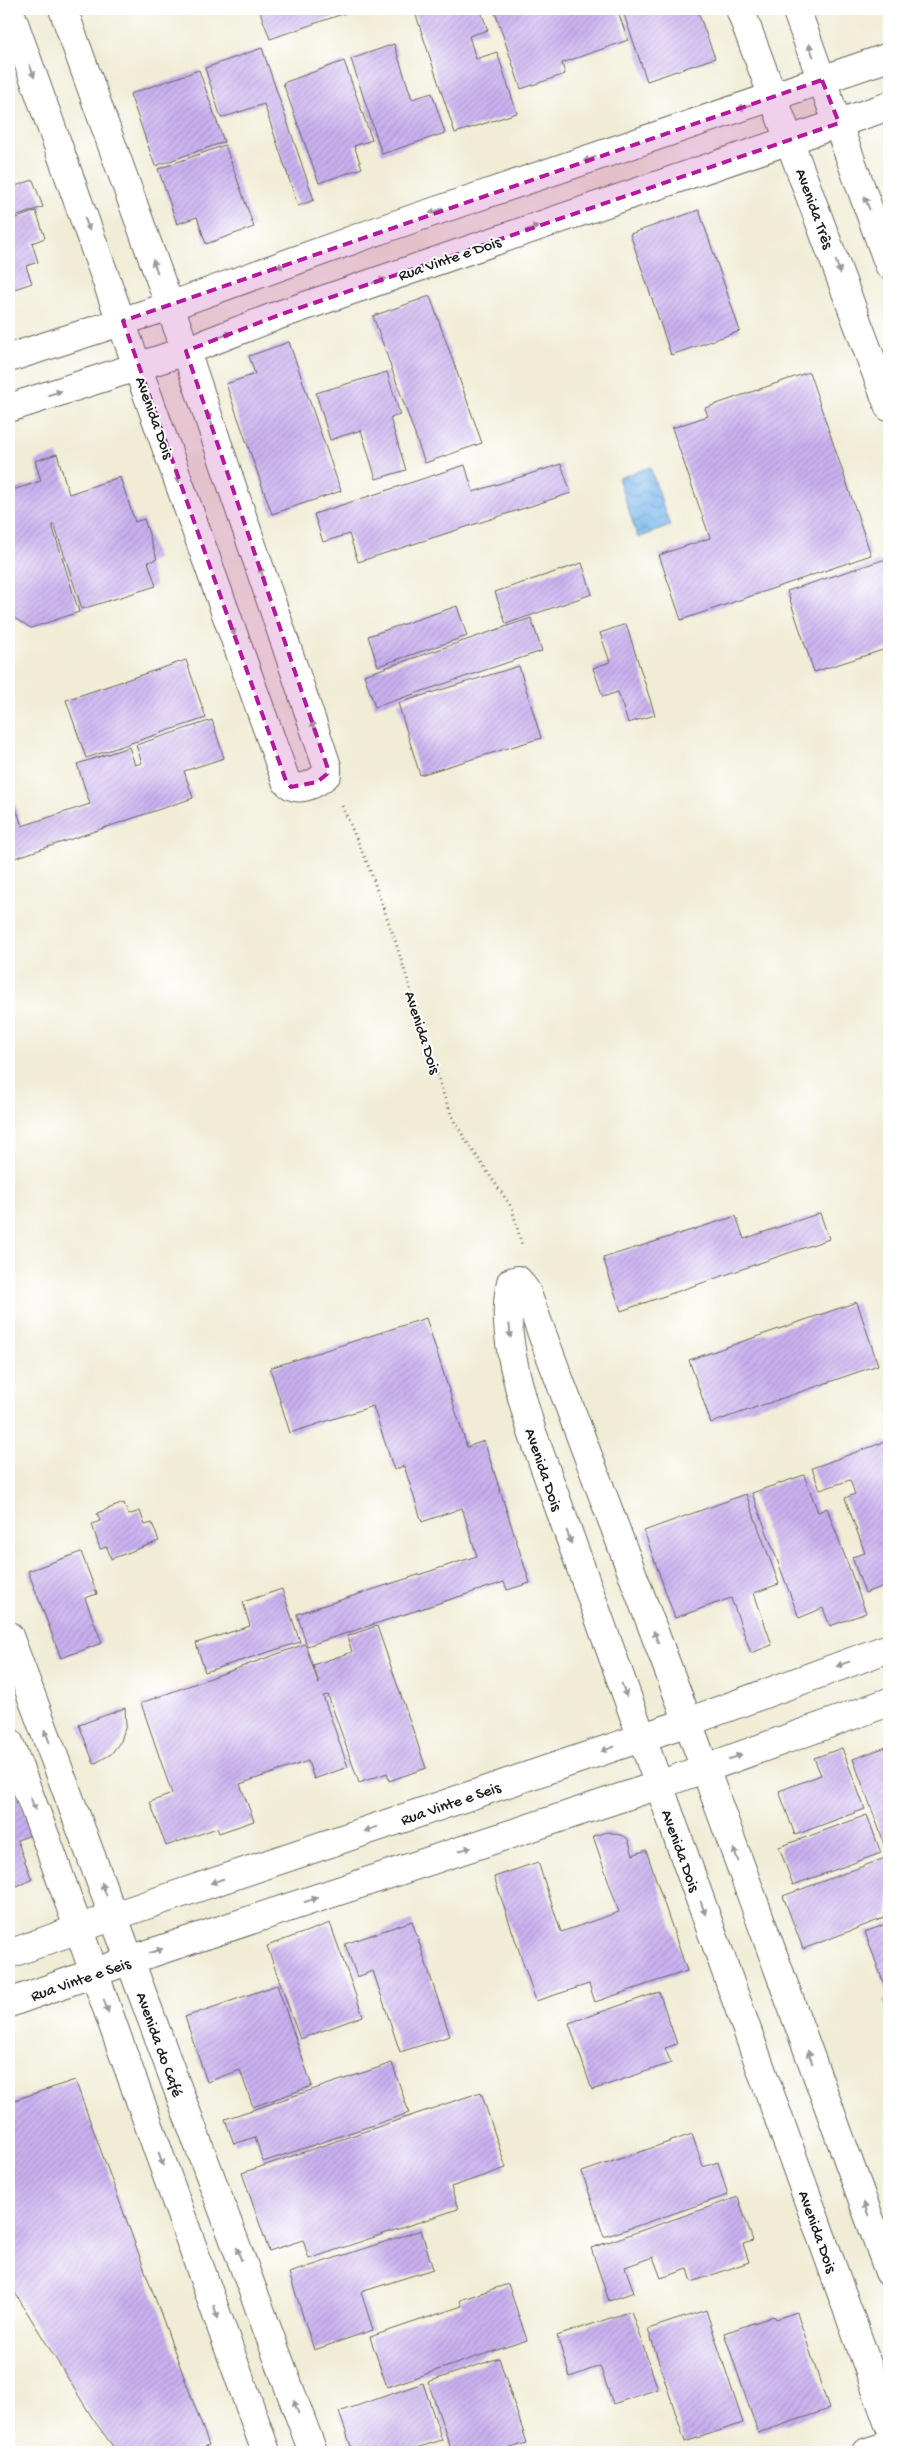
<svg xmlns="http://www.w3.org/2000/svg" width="898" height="2461" font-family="'Gochi Hand',sans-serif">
<defs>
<pattern id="water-waves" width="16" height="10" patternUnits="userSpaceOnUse" patternTransform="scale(1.25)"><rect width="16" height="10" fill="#7cb7ee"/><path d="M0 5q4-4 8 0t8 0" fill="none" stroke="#6594c0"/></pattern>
<pattern id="building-hatch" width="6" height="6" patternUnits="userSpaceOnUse" patternTransform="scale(1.25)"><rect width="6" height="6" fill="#c9b0ef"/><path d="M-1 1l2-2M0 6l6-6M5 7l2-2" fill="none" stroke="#ac97cc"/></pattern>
</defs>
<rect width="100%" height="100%" fill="#fff"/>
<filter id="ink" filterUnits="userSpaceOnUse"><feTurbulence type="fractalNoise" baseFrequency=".02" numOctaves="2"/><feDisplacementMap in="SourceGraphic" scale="10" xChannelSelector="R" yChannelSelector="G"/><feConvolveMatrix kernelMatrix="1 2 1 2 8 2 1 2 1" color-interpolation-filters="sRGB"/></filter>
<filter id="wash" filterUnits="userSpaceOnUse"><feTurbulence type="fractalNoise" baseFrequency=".0096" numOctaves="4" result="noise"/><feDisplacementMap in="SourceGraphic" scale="20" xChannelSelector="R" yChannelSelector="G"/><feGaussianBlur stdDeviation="1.12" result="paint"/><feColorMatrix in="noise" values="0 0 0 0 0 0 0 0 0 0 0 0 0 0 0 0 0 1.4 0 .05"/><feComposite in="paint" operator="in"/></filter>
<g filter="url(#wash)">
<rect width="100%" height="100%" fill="#f0ecd5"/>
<polygon fill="url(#water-waves)" stroke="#4c6a85" points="650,467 670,526 638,538 618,478"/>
<g id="blocks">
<g fill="url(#building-hatch)">
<polygon points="259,9 357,9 270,39"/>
<polygon points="414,9 480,9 488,30 469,36 476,59 497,52 517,113 455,133"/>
<polygon points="494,9 617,9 628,40 562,63 565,74 521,89"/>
<polygon points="622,9 697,9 715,58 647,81"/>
<polygon points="394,44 412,99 432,93 445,133 382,154 351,59"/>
<polygon points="262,48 314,200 298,206 264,104 221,118 205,68"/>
<polygon points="344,61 372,140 354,146 362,168 319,183 283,83"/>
<polygon points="199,70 224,142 155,166 130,94"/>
<polygon points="225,145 254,227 206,244 197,217 177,224 158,169"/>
<polygon points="33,180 43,207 9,219 9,188"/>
<polygon points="699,210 740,331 671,355 630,234"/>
<polygon points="36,211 45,238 32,243 38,262 26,266 32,283 9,291 9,221"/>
<polygon points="430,296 482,443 425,463 373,316"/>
<polygon points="289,342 341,491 272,514 226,384 255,374 249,356"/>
<polygon points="387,372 400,415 390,418 406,470 376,479 361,430 330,440 316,393"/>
<polygon points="809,372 871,555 681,620 659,555 710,538 672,428 708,416 705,408"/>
<polygon points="57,454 69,494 120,477 135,522 144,519 157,559 148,562 156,586 82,609 54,524 52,525 79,612 31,628 9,615 9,485 16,489 41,481 35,461"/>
<polygon points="561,464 571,493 358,562 349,534 323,542 314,514 465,465 473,492"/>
<polygon points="889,558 889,648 814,672 787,591"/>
<polygon points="582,563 592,594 506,624 495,592"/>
<polygon points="457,606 467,636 378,666 368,636"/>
<polygon points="531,618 542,651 375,707 364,675"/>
<polygon points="626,624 655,715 628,723 618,692 603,697 593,668 610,662 600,633"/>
<polygon points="186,660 206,718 86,758 66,700"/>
<polygon points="519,666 541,738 420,775 398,703"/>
<polygon points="212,720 224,758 184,771 193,798 9,860 9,788 22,826 90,804 77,764 129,747 135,765 142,763 136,745"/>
<polygon points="820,1213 829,1239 621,1311 603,1258 736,1216 744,1239"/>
<polygon points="857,1302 878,1365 711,1423 689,1360"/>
<polygon points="426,1318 467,1447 484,1441 530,1583 507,1590 504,1582 307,1646 297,1614 477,1556 462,1508 422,1522 404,1466 394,1470 373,1406 290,1433 270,1368"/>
<polygon points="887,1441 889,1447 889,1584 865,1593 852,1557 865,1553 845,1498 855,1494 850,1480 820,1490 812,1468"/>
<polygon points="804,1475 818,1512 827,1508 866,1613 830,1626 823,1608 799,1618 752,1493"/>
<polygon points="746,1494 779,1584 754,1593 772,1645 751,1653 731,1598 675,1618 644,1531"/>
<polygon points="124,1503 128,1515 140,1511 145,1525 152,1523 159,1541 111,1559 107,1547 100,1549 92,1524 100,1521 97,1513"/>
<polygon points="81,1552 97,1594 85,1598 102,1643 61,1658 28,1571"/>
<polygon points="282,1589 300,1642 205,1672 196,1643 250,1626 243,1602"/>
<polygon points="377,1626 426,1768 389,1781 387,1773 359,1783 328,1695 323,1696 348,1767 314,1779 308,1761 240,1784 254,1821 219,1833 217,1828 166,1846 150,1802 172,1794 141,1703 305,1644 319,1684 313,1665 352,1652 347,1636"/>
<polygon points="125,1708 126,1725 121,1741 111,1754 94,1764 79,1725"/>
<polygon points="889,1746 889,1856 853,1759"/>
<polygon points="842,1748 865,1809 795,1835 779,1791 821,1775 814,1758"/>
<polygon points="9,1775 34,1834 17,1840 32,1880 9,1889"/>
<polygon points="867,1815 881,1853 793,1885 779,1847"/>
<polygon points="608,1832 624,1836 628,1839 633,1855 646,1850 687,1971 595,2002 589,1984 536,2001 494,1877 538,1862 561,1932 619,1912 593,1836"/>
<polygon points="885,1858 889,1870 889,1916 803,1949 783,1896"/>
<polygon points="412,1921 450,2036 400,2052 373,1971 357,1977 345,1944"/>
<polygon points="330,1923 363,2016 300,2039 267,1946"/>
<polygon points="889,1923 889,1989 886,1990 865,1932"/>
<polygon points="277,1985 312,2086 253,2107 240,2070 207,2082 185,2017"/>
<polygon points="659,1992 677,2044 665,2048 671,2063 592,2090 569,2023"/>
<polygon points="889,1998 889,2013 884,2000"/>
<polygon points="392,2063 409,2113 263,2162 255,2137 234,2144 225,2119"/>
<polygon points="75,2080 209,2445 188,2452 117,2452 93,2419 9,2283 9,2102"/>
<polygon points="481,2092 506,2168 451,2187 458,2209 309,2259 303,2240 269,2251 242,2173"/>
<polygon points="692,2134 703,2167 718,2162 728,2195 604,2237 582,2172"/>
<polygon points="738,2197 753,2241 743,2244 749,2262 692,2282 688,2269 661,2278 653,2257 625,2267 634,2292 609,2301 591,2248"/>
<polygon points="421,2230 433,2269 361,2292 373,2330 314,2350 289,2273"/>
<polygon points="508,2284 527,2340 387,2387 370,2337 462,2306 460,2300"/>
<polygon points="706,2310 743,2423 685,2442 648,2329"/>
<polygon points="631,2311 658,2389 613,2404 600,2366 570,2377 557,2336"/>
<polygon points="797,2312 829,2409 758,2433 724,2333 774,2316 776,2319"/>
<polygon points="499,2358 527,2443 497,2452 452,2452 428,2382"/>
<polygon points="423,2383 442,2440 404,2452 353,2452 339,2412"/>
</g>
</g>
</g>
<g filter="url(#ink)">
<use href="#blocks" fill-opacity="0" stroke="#66655d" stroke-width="1"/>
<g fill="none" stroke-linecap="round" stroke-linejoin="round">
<g stroke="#66655d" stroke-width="30">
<g id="minor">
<path d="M9,9L286,781C297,795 317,783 327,774V766L186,351L63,9"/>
<polyline points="740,9 889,407"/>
<polyline points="796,9 889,265"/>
<polyline points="9,358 170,306 380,230 889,57"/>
<polyline points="9,408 186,351 279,315 889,106"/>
<polyline points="9,1954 114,1916 688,1722 889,1648"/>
<polyline points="9,2003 130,1960 659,1785 889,1702"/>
<path d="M889,2272L688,1722L526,1291L518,1280L511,1282C500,1329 519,1388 532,1432L889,2425"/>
<polyline points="867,2452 889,2445"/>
</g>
</g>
<g stroke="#66655d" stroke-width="30">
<g id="secondary">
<polyline points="9,1636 313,2452"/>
<polyline points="9,1742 47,1841 266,2452"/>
</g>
</g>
<polyline stroke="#66655d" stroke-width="3" stroke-dasharray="1 4" stroke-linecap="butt" points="342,806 368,865 394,937 444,1096 455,1123 469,1145 512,1208 522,1246"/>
<use href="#minor" stroke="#fff" stroke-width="28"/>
<use href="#secondary" stroke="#fff" stroke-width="28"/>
</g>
<defs><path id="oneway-solid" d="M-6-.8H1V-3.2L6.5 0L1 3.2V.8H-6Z" transform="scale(1.25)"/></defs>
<g fill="#999">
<use href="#oneway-solid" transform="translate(811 50) rotate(-110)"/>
<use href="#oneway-solid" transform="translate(32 71) rotate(70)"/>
<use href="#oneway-solid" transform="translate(744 107) rotate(161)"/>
<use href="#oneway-solid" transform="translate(590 159) rotate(161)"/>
<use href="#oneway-solid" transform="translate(867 203) rotate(-110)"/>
<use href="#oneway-solid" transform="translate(436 211) rotate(161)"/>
<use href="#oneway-solid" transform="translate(87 224) rotate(70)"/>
<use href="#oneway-solid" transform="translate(532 228) rotate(-19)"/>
<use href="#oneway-solid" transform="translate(283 265) rotate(160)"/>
<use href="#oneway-solid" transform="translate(155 266) rotate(-110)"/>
<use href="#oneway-solid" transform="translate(838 267) rotate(70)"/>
<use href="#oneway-solid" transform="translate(379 281) rotate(-19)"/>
<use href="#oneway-solid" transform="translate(226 335) rotate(-21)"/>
<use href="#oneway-solid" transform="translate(55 393) rotate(-18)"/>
<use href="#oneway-solid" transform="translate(210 419) rotate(-109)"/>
<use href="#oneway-solid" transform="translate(177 476) rotate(70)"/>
<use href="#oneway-solid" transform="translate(262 573) rotate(-109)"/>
<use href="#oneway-solid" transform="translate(232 629) rotate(70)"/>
<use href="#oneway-solid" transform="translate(314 727) rotate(-109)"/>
<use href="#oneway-solid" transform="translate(510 1331) rotate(85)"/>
<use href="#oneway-solid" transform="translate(569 1537) rotate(70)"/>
<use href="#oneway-solid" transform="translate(656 1637) rotate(-111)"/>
<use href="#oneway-solid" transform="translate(843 1664) rotate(160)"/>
<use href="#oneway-solid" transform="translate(624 1690) rotate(70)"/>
<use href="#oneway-solid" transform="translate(47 1736) rotate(-111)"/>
<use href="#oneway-solid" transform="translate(608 1749) rotate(161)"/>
<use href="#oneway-solid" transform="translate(735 1757) rotate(-20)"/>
<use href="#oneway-solid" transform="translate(33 1804) rotate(69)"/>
<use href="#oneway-solid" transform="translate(371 1829) rotate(161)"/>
<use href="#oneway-solid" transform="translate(465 1849) rotate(-18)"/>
<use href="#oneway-solid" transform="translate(736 1855) rotate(-110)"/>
<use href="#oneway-solid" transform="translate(217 1881) rotate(161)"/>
<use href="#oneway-solid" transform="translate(104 1889) rotate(-110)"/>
<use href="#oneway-solid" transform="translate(311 1900) rotate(-18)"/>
<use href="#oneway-solid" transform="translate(703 1908) rotate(70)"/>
<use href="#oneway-solid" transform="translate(156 1951) rotate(-18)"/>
<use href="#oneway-solid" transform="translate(106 2006) rotate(70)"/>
<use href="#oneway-solid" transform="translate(810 2057) rotate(-110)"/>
<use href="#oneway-solid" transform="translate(161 2159) rotate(70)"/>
<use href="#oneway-solid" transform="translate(866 2209) rotate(-110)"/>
<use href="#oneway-solid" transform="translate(239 2254) rotate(-110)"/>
<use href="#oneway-solid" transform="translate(216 2312) rotate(70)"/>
<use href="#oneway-solid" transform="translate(296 2407) rotate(-110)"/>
</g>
</g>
<path fill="#b5179e" fill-opacity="0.2" stroke="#b5179e" stroke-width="4" stroke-dasharray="10 6" stroke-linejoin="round" d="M822,80L839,123L279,315L186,351L327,766V774L317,782L291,787L286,781L123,321Z"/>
<g text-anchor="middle" stroke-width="4" stroke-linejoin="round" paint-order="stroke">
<g font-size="16" fill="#1c1c1c" stroke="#fff">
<text transform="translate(816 208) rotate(70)" y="6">Avenida Três</text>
<text transform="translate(449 257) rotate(-19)" y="6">Rua Vinte e Dois</text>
<text transform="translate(156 417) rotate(70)" y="6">Avenida Dois</text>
<text transform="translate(424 1032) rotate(72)" y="6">Avenida Dois</text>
<text transform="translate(545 1469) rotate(71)" y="6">Avenida Dois</text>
<text transform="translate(450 1802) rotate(-19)" y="6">Rua Vinte e Seis</text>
<text transform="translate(682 1850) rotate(70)" y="6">Avenida Dois</text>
<text transform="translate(80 1978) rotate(-19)" y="6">Rua Vinte e Seis</text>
<text transform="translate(161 2044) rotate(70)" y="6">Avenida do Café</text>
<text transform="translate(819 2231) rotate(70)" y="6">Avenida Dois</text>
</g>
</g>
<rect width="898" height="2461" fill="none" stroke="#fff" stroke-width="30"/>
</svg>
